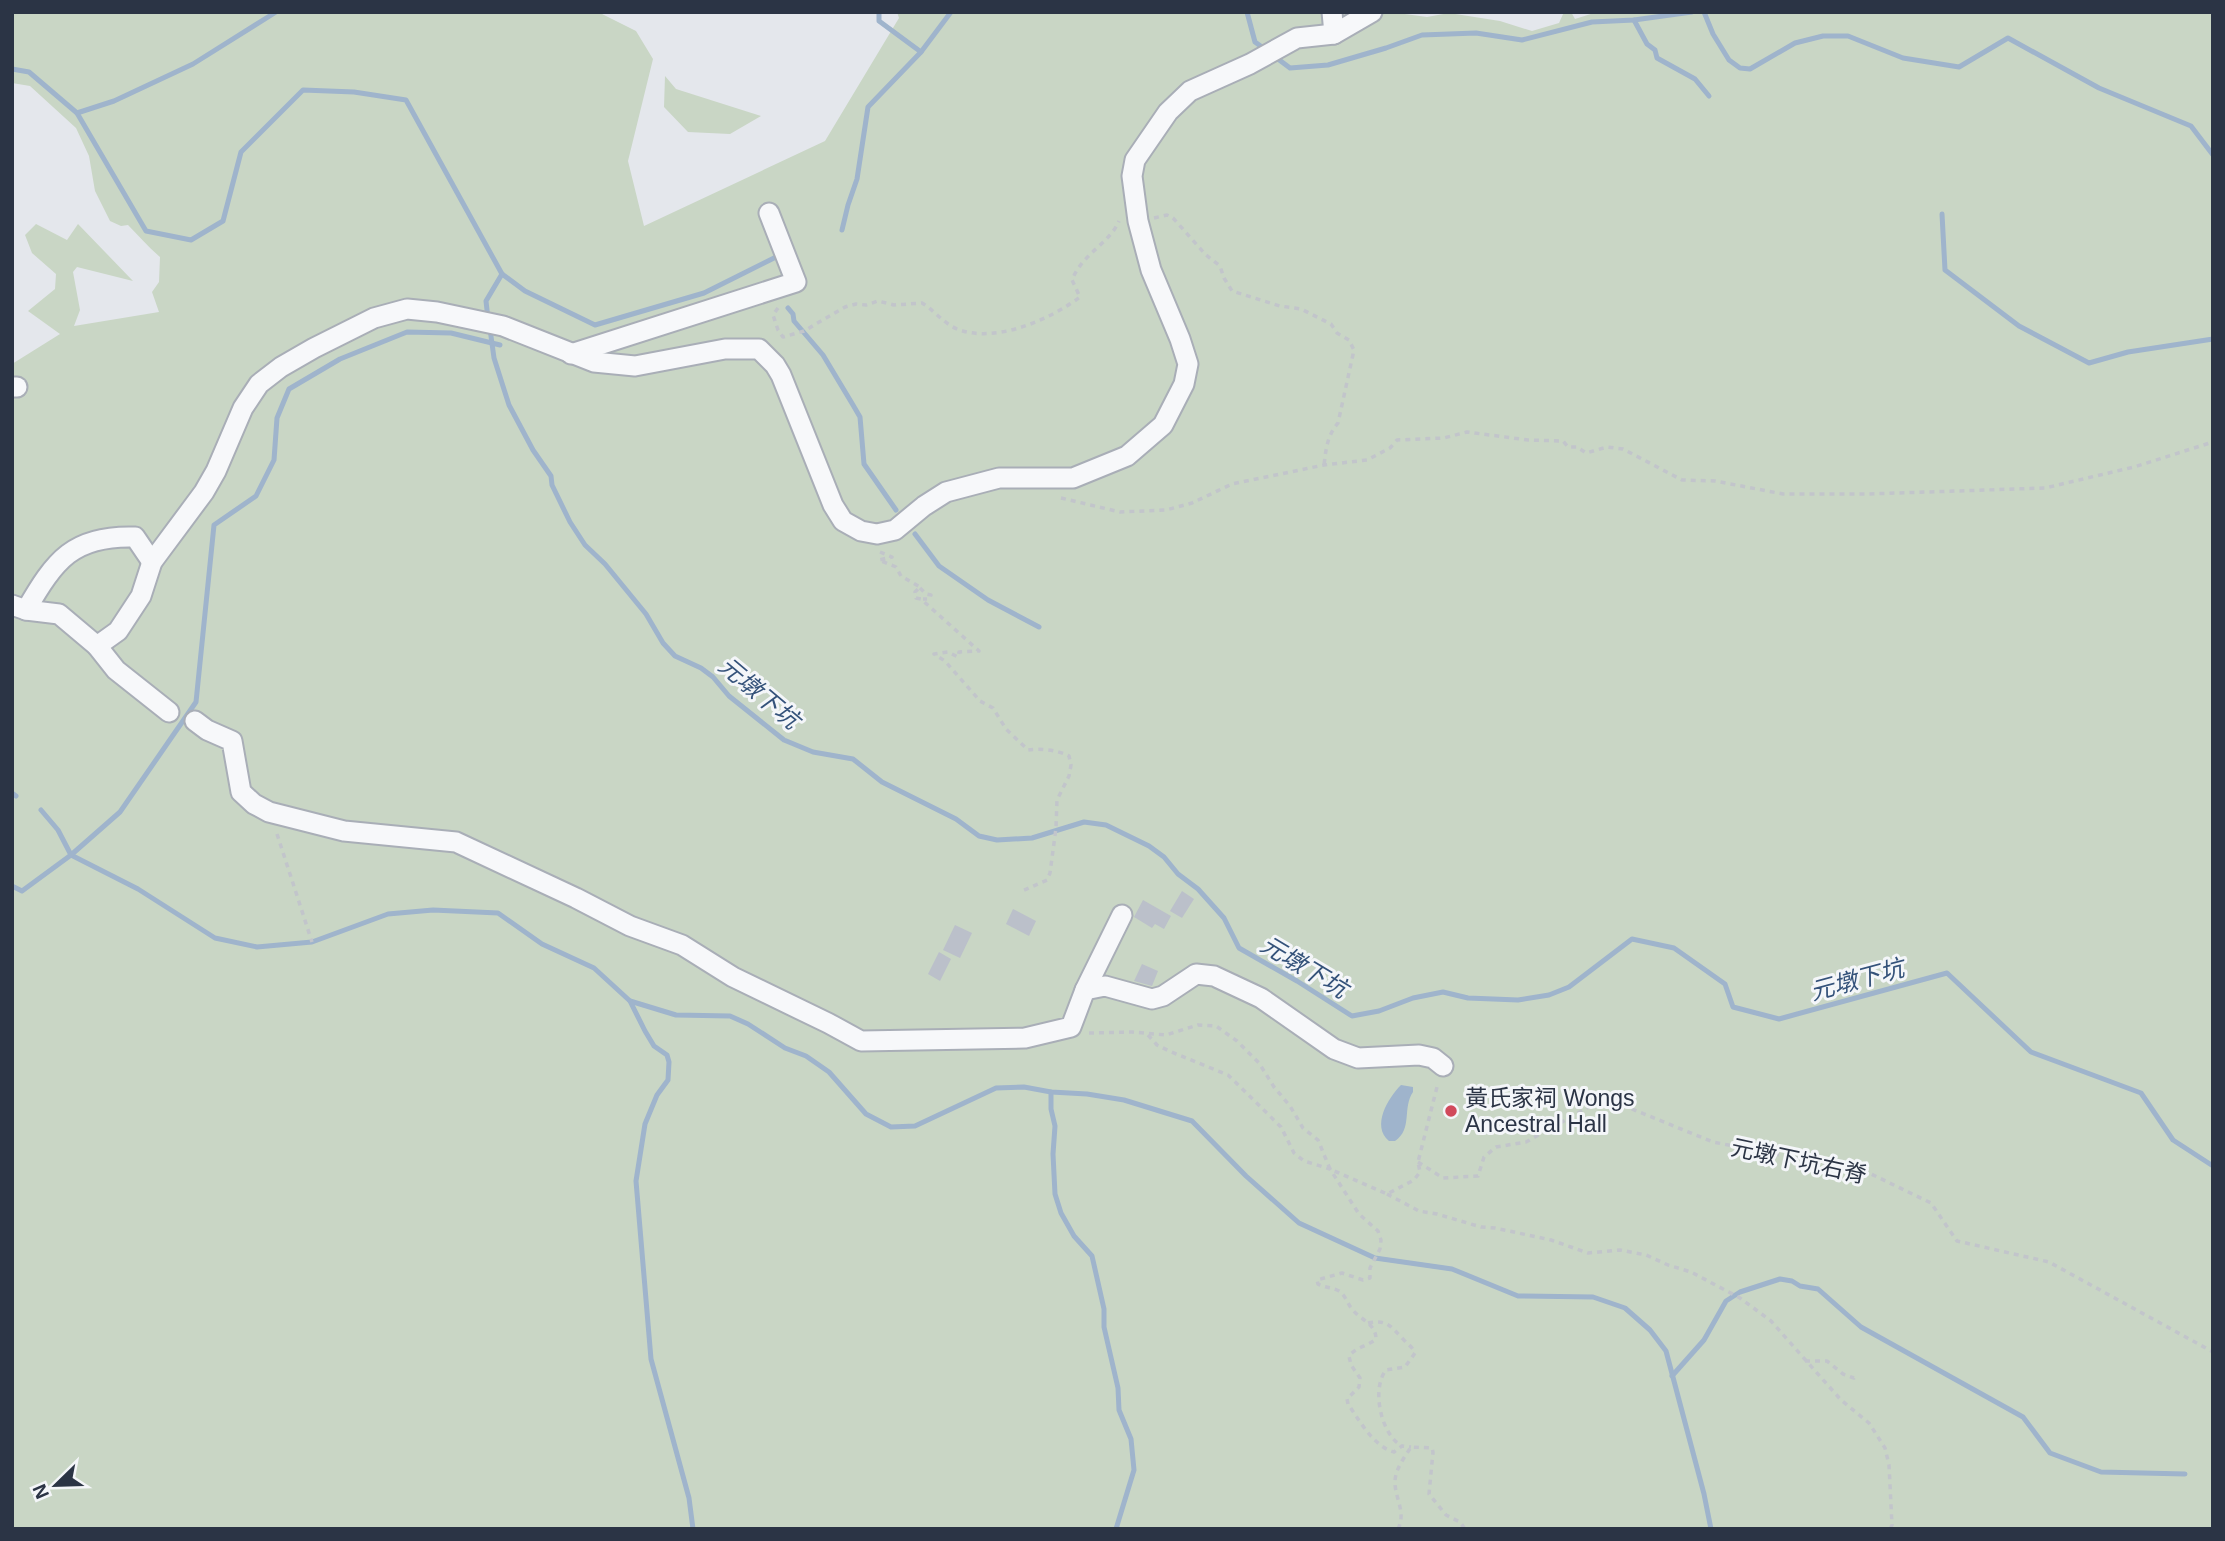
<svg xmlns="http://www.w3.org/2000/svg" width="2225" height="1541" font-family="Arial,'Noto Sans TC',sans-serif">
<rect width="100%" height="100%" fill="#e4e7ec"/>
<g fill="#c9d6c5">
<path d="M12,12H598L636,31L653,59L628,161L644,226L825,141L899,18L897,12H1390L1427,17L1449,13L1500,21L1532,31L1559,23L1564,12H1571L1575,19L1597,12H2213V1529H12V364L60,334L28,311L55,289L56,274L32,253L25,235L36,224L67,240L78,224L133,281L77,267L73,272L80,310L74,326L159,312L152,292L159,282L160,257C148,247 139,236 128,225L121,226L110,221L95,191L89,156L76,128L30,86L12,83Z"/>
<polygon points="665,76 676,89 761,116 730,134 688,132 664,107"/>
</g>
<path fill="#9fb4cc" d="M1401,1085L1413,1087V1092C1402,1108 1413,1129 1395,1141H1389C1371,1126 1388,1098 1401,1085Z"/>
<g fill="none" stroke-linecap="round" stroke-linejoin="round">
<g stroke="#9fb4cc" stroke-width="5">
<polyline points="879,12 879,21 921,52"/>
<polyline points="1247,12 1255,42 1266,50"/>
<polyline points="1704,12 1713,34 1729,60 1740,68 1750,69 1795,43 1823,36 1848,36 1903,58 1959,67 2008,38 2099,88 2191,126 2213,155"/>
<polyline points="1634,20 1647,44 1655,50 1657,58 1695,79 1709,96"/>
<polyline points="1274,56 1290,68 1328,65 1386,48 1422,35 1476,33 1522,40 1592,22 1634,20 1692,12"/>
<polyline points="12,69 29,72 77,113 146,231 191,240 223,221 241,152 303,90 354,92 406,100 502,274 525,291 595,325 704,293 780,255"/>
<polyline points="77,113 114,101 193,64 276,12"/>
<polyline points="1942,214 1945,270 2019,326 2089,363 2128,352 2213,339"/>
<polyline points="842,230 848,205 857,179 868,107 921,52 951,12"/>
<polyline points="788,308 793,314 794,321 823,355 853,405 860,417 864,464 896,510"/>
<polyline points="488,319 486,301 502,274"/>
<polyline points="490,329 494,358 509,405 533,450 551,476 552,485 570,522 585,545 605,564 646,614 663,643 675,656 701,668 713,677 729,696 784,740 813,752 853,759 882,782 956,819 979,836 997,840 1032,838 1084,822 1106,825 1149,846 1164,857 1178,874 1198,889 1224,918 1239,948 1297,981 1352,1016 1379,1011 1413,998 1443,992 1468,998 1518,1000 1549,995 1569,987 1632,939 1674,948 1725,984 1733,1007 1779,1019 1947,973 2031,1052 2141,1093 2173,1140 2213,1166"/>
<polyline points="915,534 939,566 988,600 1039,627"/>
<polyline points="12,793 16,796"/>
<polyline points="41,810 58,830 71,855 138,889 215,938 257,947 312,942 388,914 433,910 498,913 542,944 594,968 630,1001 676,1015 730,1016 748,1024 785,1048 806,1056 829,1072 866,1114 891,1127 915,1126 996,1088 1024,1087 1051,1092 1087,1094 1124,1100 1192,1121 1246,1176 1299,1223 1375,1258 1452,1269 1518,1296 1593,1297 1625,1308 1650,1330 1666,1351 1704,1494 1711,1529"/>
<polyline points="12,886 22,891 71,855 120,812 196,702 214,525 256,496 274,460 277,418 289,389 340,359 407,332 451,333 500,345"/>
<polyline points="630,1001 645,1031 654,1046 667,1055 669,1062 668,1080 657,1095 645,1124 636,1181 651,1359 689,1498 693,1529"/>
<polyline points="1051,1092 1051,1109 1055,1126 1053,1154 1055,1194 1061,1213 1074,1236 1092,1256 1104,1309 1104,1327 1118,1388 1119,1410 1131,1439 1134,1470 1116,1529"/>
<polyline points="1672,1376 1704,1340 1726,1301 1740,1292 1780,1279 1792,1281 1800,1286 1818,1289 1861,1327 2023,1417 2050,1453 2101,1472 2185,1474"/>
</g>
</g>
<g fill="#bbc0ca">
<polygon points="1182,891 1194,899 1182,918 1170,911"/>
<polygon points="1143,900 1171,916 1164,929 1155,924 1152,928 1134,917"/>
<polygon points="1013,909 1036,921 1029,936 1006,924"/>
<polygon points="955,925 972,933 960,958 943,950"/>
<polygon points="939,952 951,959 940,981 928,974"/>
<polygon points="1142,964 1158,971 1152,986 1134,981"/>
</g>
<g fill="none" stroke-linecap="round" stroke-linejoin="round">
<g stroke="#a9aeb7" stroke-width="23">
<g id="minor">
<polyline points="1332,12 1334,34"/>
<polyline points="571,354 796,282 769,213"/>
<polyline points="12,387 17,387"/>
<polyline points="12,605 26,610 59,614 97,646 118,631 141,596 152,562 204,492 216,471 243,408 259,384 281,367 314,348 374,318 407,309 437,312 503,326 594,362 635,366 725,349 759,349 775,365 781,375 833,505 843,521 861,531 877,534 895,530 924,506 946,492 999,478 1073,478 1127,456 1163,425 1184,384 1188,364 1180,339 1151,270 1138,221 1132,176 1135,160 1168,112 1190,91 1250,64 1297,38 1334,34 1372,12"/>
<path d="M26,610C55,560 73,535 135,537L152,562"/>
<polyline points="97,646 116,670 169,712"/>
<polyline points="195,721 207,730 232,741 241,792 254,804 269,812 344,831 456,842 576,898 630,926 682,945 733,977 828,1023 861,1041 1025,1038 1071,1027 1085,990 1105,986 1152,999 1163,996 1196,974 1214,976 1261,998 1334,1049 1358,1058 1419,1055 1433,1058 1443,1066"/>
<polyline points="1085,990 1122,915"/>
</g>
</g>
<g stroke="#c2c5cb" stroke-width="3.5" stroke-dasharray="5 5" stroke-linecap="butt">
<path d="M1154,218L1167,215L1173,218L1206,255L1220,266L1224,278L1232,291L1280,306L1301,309L1331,324L1337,333L1349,340L1354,350L1338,423C1327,436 1326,449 1324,465"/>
<path d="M778,308L773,315L778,330L783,337L804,331L845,307L856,304L866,305L878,301L894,305L922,303C934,310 943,323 957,329C995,344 1049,320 1080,297L1072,280C1082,254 1110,243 1119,221"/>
<polyline points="1061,498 1120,512 1166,510 1192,503 1232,484 1324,465 1367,460 1390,448 1397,440 1444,438 1467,432 1528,440 1563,441 1568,447 1577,447 1586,453 1607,447 1623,449 1682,480 1715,481 1783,494 1867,494 2045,488 2134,467 2213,442"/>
<path d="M880,552L892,557L879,560L896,567L901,576L920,587L915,592L916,598L921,599L979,651L959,652L958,657L948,652L934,654L945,661L980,701L993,708L1006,729L1028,750C1040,748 1058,750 1069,756L1071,765L1069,776L1057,800L1056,828L1050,873L1047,880L1020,892"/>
<polyline points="920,588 926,594 931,595 929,599 923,599"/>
<polyline points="277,834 312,942"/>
<polyline points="1089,1033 1132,1032 1166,1035 1198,1025 1216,1026 1237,1041 1259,1063 1274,1087 1290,1106 1303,1128 1318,1140 1330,1169 1387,1194 1414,1180 1420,1172 1418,1162 1438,1083"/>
<path d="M1148,1035L1157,1045L1169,1051L1228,1075L1281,1127L1294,1153L1304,1161L1330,1169L1359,1214L1378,1231L1381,1240L1380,1249L1370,1268V1278L1363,1280L1342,1273L1317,1280L1318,1284C1325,1288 1332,1287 1339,1291C1346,1296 1347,1303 1352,1309C1360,1320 1376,1323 1376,1339C1368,1346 1356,1347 1349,1356L1351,1365L1360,1378L1359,1387L1347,1399L1348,1404C1359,1420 1374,1447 1394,1452L1402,1446L1411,1447"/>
<polyline points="1418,1162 1443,1178 1478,1176 1484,1157 1496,1147 1526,1142 1605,1098 1713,1142 1867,1172 1931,1203 1957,1241 2049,1262 2213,1352"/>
<polyline points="1387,1194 1419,1211 1437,1214 1481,1227 1495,1228 1551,1240 1588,1253 1620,1250 1646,1255 1668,1265 1691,1272 1740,1298 1771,1321 1841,1400 1869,1423 1885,1448 1889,1465 1892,1525 1890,1529"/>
<path d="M1368,1323C1388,1319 1391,1327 1403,1339C1408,1345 1412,1346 1415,1353L1405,1367L1386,1370C1371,1389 1381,1435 1402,1446"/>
<polyline points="1805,1361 1827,1361 1843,1374 1854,1378 1857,1376"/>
<path d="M1398,1529C1406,1513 1396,1500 1395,1484C1394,1471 1404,1458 1411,1447L1432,1448L1433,1452L1429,1494L1446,1515L1460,1522L1465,1529"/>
</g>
<use href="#minor" stroke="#f7f8fa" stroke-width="19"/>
</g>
<circle fill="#d1495b" stroke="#f4f6f9" stroke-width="2.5" cx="1451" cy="1111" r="7"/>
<g text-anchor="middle" stroke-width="6" stroke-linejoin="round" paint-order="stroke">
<g font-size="23" fill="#2b3445" stroke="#f4f6f9" text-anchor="start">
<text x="1465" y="1106">黃氏家祠 Wongs<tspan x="1465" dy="26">Ancestral Hall</tspan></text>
</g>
<g font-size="23" fill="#2b3445" stroke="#f4f6f9">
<text transform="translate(1799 1161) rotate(12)" y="8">元墩下坑右脊</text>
</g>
<g font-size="24" font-style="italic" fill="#34527a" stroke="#f4f6f9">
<text transform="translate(759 693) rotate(40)" y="8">元墩下坑</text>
<text transform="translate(1304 967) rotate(31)" y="8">元墩下坑</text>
<text transform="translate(1857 980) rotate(-15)" y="8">元墩下坑</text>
</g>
</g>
<rect width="2225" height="1541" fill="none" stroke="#2b3445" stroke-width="28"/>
<g transform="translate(56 1485) rotate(247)" stroke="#f4f6f9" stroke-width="5" paint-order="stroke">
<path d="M0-5L12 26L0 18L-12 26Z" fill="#2b3445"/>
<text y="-10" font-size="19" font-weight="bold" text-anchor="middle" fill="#2b3445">N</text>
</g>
</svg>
